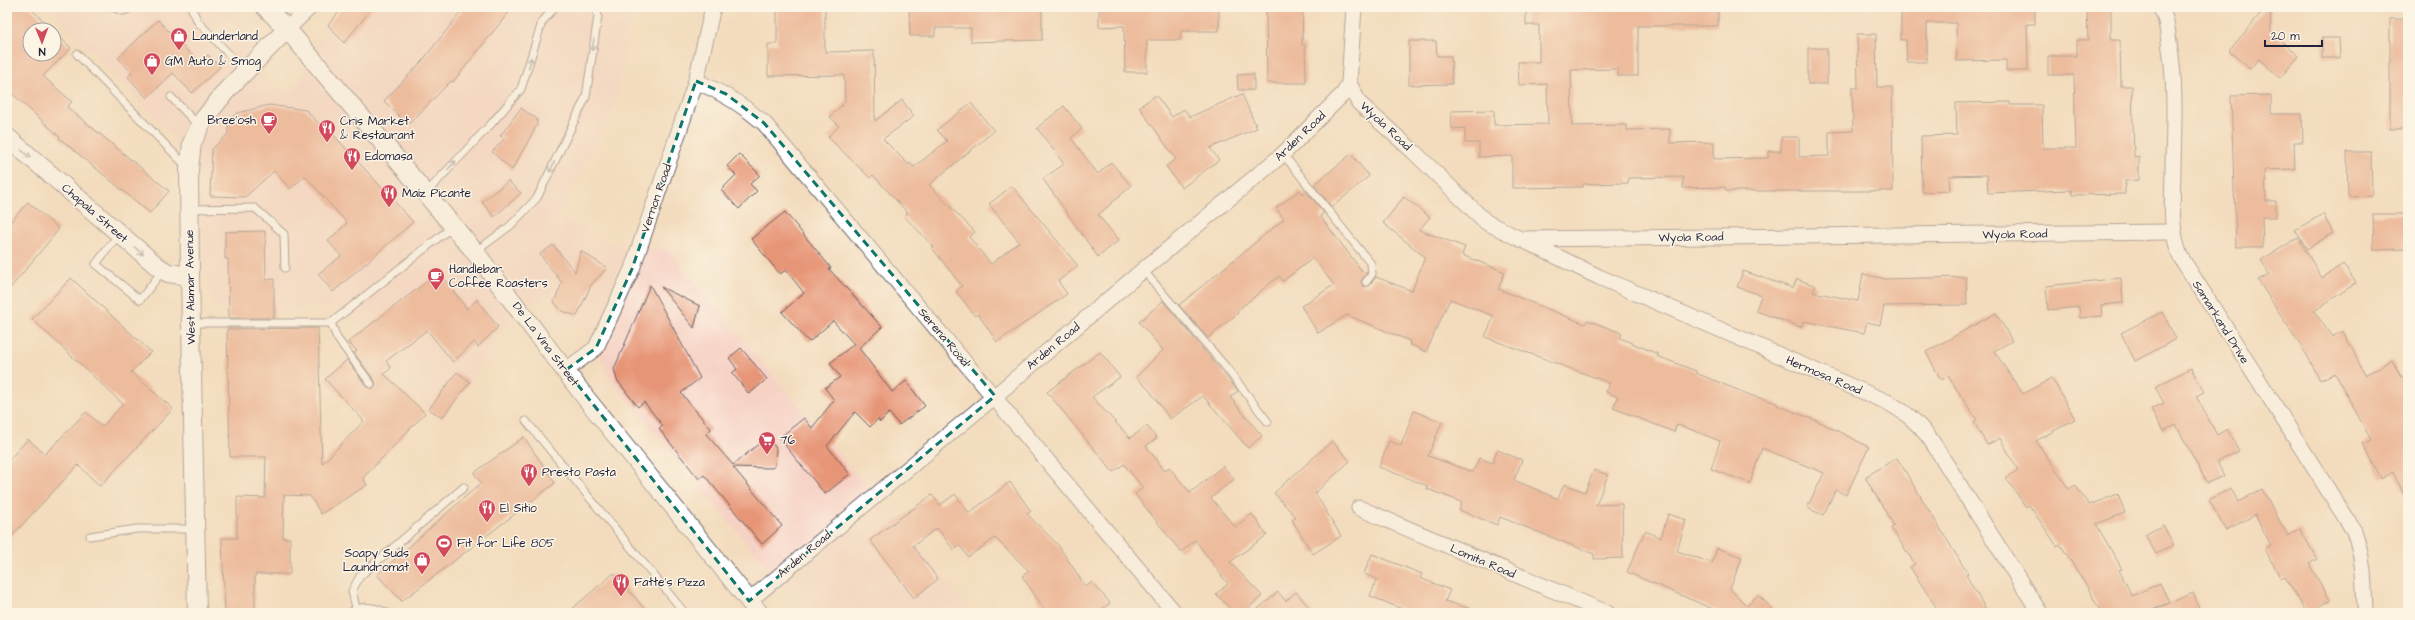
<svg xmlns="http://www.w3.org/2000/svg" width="2415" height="620" font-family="'Architects Daughter',sans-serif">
<rect width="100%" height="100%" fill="#fcf5e5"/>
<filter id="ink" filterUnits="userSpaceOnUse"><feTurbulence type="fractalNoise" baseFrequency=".025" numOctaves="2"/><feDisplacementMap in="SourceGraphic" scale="8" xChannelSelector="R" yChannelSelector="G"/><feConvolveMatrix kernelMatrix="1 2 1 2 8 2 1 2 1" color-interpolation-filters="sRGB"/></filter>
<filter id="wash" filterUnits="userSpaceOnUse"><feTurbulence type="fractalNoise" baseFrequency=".012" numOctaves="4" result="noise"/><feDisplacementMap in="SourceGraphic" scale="16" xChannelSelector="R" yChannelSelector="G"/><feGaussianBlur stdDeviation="0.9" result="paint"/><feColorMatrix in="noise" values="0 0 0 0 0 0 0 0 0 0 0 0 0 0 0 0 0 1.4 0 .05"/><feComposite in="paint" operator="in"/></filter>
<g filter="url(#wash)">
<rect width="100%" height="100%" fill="#f3dcbd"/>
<polygon fill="#f6d2c5" points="48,7 226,7 241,23 270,91 294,90 327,23 341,7 632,7 616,103 559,219 620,246 667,249 973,613 805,613 614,384 584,325 575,327 547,293 498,332 471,383 442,422 437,421 344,307 215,310 172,135"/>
<g id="blocks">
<g fill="#e79577">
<polygon points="7,7 29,7 53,30 30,30 30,54 54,54 54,31 71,48 43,76 72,102 67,107 169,191 150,213 59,138 60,137 7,89"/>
<polygon points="343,7 373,7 344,43 328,25"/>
<polygon points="465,7 513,7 453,82 451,81 408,125 384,101 422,61"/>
<polygon points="777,7 825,7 825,52 874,51 875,121 902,100 914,116 883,139 909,165 910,163 914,167 947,141 937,130 971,103 994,131 929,185 975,232 969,237 991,264 1019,242 989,204 1012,186 1078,266 1058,281 1067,294 997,342 978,314 975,316 956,291 962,286 932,248 934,247 904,216 908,213 873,175 870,178 828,137 839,126 830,117 845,102 844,75 768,76 768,44 777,44"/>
<polygon points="909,7 1042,7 1042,40 971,42 971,28 935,28 935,36 910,36"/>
<polygon points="1099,7 1219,7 1219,31 1181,31 1180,40 1147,40 1147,72 1125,72 1124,26 1099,27"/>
<polygon points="1266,7 1303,7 1302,45 1305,45 1306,83 1267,83"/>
<polygon points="1526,7 1718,7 1718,26 1638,26 1638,76 1618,76 1618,69 1571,70 1572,126 1627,125 1627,130 1670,129 1670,143 1714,142 1714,159 1768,158 1768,151 1781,151 1781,137 1799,137 1799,157 1829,156 1829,132 1853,131 1852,88 1858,88 1857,34 1876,34 1877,87 1892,87 1893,191 1726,191 1725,187 1683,188 1683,177 1628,178 1628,183 1583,184 1583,187 1512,188 1512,156 1479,157 1479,143 1465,143 1465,128 1452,129 1451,111 1494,110 1494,125 1548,124 1547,84 1519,85 1518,62 1539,62 1539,25 1526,25"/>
<polygon points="1901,7 2035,7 2035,24 2027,24 2028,71 2006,71 2006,60 1957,61 1956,23 1927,23 1927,62 1907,62 1906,40 1901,40"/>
<polygon points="2087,7 2111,7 2111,40 2120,40 2121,86 2132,86 2134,157 2139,156 2139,180 2125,181 2125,194 2072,195 2071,190 1988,193 1987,175 1949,176 1950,191 1922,192 1921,136 1957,135 1956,103 2010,102 2010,105 2042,105 2043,148 2076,148 2074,75 2048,75 2048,56 2077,56 2077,40 2088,40"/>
<polygon points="2266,7 2270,7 2271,32 2299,56 2280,78 2259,59 2250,69 2229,51"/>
<rect x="2390" y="19" width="18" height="110"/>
<polygon points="158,20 199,63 208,55 220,67 192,93 173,73 147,98 128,77 132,73 118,58"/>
<polygon points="2322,38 2339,38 2340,58 2322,58"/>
<polygon points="1409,41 1436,41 1437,56 1451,56 1452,84 1409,85"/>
<rect x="1808" y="48" width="19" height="36"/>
<polygon points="1254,74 1254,90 1238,90 1237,75"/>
<polygon points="1242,94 1257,128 1210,148 1219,160 1182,188 1166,166 1176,159 1139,107 1156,95 1172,117 1184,109 1190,117"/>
<polygon points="2271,95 2271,114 2302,114 2303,142 2294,142 2295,169 2265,170 2266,201 2276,201 2276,217 2262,217 2263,247 2236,247 2231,96"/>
<polygon points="269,105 306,110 326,131 330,131 413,222 333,292 318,274 341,256 328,241 347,223 305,176 290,189 274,171 245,197 210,196 212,149 228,134 228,120 238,113"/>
<polygon points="1064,106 1082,129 1071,138 1098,174 1111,162 1131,186 1098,215 1119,240 1098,257 1043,179 1064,164 1037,128"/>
<polygon points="521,108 537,119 537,125 512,170 492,152 505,138 500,136"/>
<polygon points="2347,152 2371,152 2372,196 2348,197"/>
<polygon points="739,154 760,175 750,184 757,191 739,209 721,190 736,175 727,166"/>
<polygon points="1351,154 1369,176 1332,207 1314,185"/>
<polygon points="508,181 521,193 494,217 482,202"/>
<polygon points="1300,190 1303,194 1306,191 1324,213 1320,216 1362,271 1367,273 1361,281 1363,286 1368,286 1376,277 1412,291 1425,257 1383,223 1404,197 1430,217 1419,230 1465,247 1462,255 1505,272 1498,289 1585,324 1587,320 1622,333 1620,338 1658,354 1657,356 1696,371 1696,373 1750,395 1777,403 1777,405 1822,423 1869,447 1846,495 1836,490 1823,515 1807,508 1824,473 1762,448 1750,483 1711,469 1720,441 1677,424 1674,432 1613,408 1618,397 1606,392 1610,383 1485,337 1494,316 1450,299 1426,352 1409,344 1410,341 1347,315 1318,333 1301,306 1334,285 1313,258 1283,281 1279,276 1237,311 1238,313 1208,338 1179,305 1284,219 1276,208"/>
<polygon points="28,202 59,229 7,292 7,226"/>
<polygon points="785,212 831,268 829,269 882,327 859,348 892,392 906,381 925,406 899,425 889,413 880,422 878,419 870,427 855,412 827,446 850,474 825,494 779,438 804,418 812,428 834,400 825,388 840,377 830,363 854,344 833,321 809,342 782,312 804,293 786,270 780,274 751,239"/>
<polygon points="2323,214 2333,233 2307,249 2295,230"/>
<polygon points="2373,214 2408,214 2408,249 2374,250"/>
<polygon points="265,231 266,280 274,279 274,318 229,318 228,259 225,259 225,232"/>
<polygon points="2298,238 2322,278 2343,264 2356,283 2314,311 2332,337 2343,331 2365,375 2392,360 2401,377 2408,373 2408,503 2393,472 2381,479 2363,444 2371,440 2335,373 2320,380 2308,357 2258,280 2269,274 2261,260"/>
<polygon points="553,245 575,272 581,251 607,268 591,285 577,316 562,311 554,302 562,283 540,254"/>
<polygon points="1743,271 1793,288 1797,279 1816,286 1813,292 1858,301 1863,274 1885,279 1966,277 1967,305 1884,306 1880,325 1867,322 1864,333 1803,321 1801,327 1756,311 1761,295 1737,287"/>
<polygon points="439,272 467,309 477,300 498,327 478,347 474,342 453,362 427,330 386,361 391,368 384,374 425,413 363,478 367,485 321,514 310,496 284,495 283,538 290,538 290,574 255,574 255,613 225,613 222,538 237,538 237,497 265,498 266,457 230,457 227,329 318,328 322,464 364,421 325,379 347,360 367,387 372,389 376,386 375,381 354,353 357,351 348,342"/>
<polygon points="71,278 151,352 131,372 173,409 100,486 78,465 7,541 7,462 28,439 45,454 86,412 102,427 123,404 32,319"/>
<polygon points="2121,278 2123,303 2101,305 2102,316 2080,318 2079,307 2048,310 2046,286"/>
<polygon points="650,285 700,378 681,393 711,429 706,434 733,465 767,437 776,448 775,466 772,468 733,467 782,526 762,544 704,475 699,479 659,429 663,426 644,402 638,407 617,380 614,369"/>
<polygon points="661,287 700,306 694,328"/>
<polygon points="1163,301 1238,391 1230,397 1262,436 1248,448 1203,396 1170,419 1150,391 1136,377 1163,350 1139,322"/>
<polygon points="2162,312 2176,339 2135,361 2121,333"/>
<polygon points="1996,313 2012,341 1994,351 2023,394 2052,378 2075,419 2036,441 2069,489 2075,485 2089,505 2118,494 2125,513 2096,524 2122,569 2119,570 2132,596 2160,583 2169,602 2149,612 2193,593 2201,613 2101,613 2088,588 2060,544 2057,546 2029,505 2026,507 2006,478 2018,470 2000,438 1987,445 1974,422 1977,420 1948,376 1941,380 1926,352"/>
<polygon points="741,348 767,379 749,394 732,373 737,369 729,358"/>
<polygon points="1100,352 1120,377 1092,397 1130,438 1147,426 1157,438 1146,446 1165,471 1169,467 1190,493 1223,466 1234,479 1211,498 1235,527 1252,514 1267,535 1230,562 1262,596 1243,613 1234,613 1216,594 1228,584 1195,540 1181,552 1135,494 1143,488 1124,464 1113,472 1047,392"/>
<polygon points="2191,368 2204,392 2196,396 2217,435 2227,429 2239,451 2217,462 2224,476 2207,483 2176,425 2163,431 2151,409 2164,403 2155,387"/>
<polygon points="457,372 470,382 442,418 429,409"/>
<polygon points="1414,411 1442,422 1428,456 1473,472 1479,458 1493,463 1497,450 1522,460 1514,480 1558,499 1564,484 1585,492 1594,470 1608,475 1596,505 1622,504 1623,558 1594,559 1594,554 1500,517 1497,525 1459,510 1462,502 1427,489 1428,486 1379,467 1389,441 1401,446"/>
<polygon points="524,437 555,483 402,601 377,575 481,483 474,473"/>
<polygon points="1332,441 1350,461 1315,493 1341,536 1313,554 1292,520 1296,517 1274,493"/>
<polygon points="1897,458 1968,574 1966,575 1988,613 1940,613 1910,567 1915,564 1891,528 1894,526 1865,477"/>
<polygon points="1010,482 1031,511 1027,514 1058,545 1086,587 1092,582 1110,603 1097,613 1047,613 1022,576 1029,571 995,538 968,557 960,546 954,550 937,528 913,546 938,579 914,598 870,540 932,495 940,505 955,494 969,513"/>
<polygon points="2231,488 2238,502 2262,489 2288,536 2300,529 2317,559 2309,564 2330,600 2307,613 2285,577 2281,579 2265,549 2271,545 2255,515 2226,530 2209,500"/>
<polygon points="1668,514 1686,520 1677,551 1712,563 1717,548 1742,557 1730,589 1747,606 1758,595 1777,613 1722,613 1627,572 1645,531 1661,538"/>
<polygon points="2163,525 2174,545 2156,554 2145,535"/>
<polygon points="1372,554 1422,574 1420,578 1450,590 1445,601 1471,609 1471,613 1412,613 1370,596 1377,579 1364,574"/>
<polygon points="614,573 648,613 567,613"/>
<polygon points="1278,592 1286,601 1296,592 1314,613 1253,613"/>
</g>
</g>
</g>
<g filter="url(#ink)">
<use href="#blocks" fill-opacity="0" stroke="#6b6368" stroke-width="1"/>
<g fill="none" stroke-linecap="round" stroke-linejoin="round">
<g stroke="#6b6368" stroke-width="9">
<g id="service">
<polyline points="112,7 123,11 134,7"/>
<polyline points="191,7 198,22 245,71"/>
<polyline points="77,54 187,167"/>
<polyline points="171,97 200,127"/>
<polyline points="1283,154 1371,264 1372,274 1366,282"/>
<polyline points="426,193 492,123 521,89 542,22 555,7"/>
<polyline points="189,209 255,208 284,234 285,268"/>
<polyline points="119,234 96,264 140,300 163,270"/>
<polyline points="475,252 510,226 537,198 586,97 598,16 596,7"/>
<polyline points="1143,270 1225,366 1268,422"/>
<polyline points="191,323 331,323 337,338 371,384"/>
<polyline points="331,323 452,227"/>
<polyline points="526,421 685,613"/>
<polyline points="90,536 137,529 194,529"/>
<polyline points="356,608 352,591 360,576 464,487"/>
<path d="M350,613C361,604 375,607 387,613"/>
</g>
</g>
<g stroke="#6b6368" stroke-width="17">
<g id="minor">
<polyline points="1354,7 1349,83 1359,103 1414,152 1486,222 1520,239 2173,232"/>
<path d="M2160,7C2167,18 2167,29 2169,42C2176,82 2174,125 2173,166C2173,196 2169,227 2180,256L2354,531C2364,558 2364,584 2365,613"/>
<polyline points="287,29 310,7"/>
<path d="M696,81C722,92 743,105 764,123L1175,613"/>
<path d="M1523,240L1599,277L1887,402C1906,412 1918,423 1931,440L2040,613"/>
<polyline points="566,370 596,348 632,269 696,81 713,7"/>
<polyline points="1359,508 1607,613"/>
<polyline points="749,601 995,396 1143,270 1283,154 1344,93 1349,83"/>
</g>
</g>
<g stroke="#6b6368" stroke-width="20">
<g id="tertiary">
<polyline points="265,7 287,29 475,252 585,397 759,613"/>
<polyline points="7,137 157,266 168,273 190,276"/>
<polyline points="197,613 190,276 189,169 192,143 203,120 227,90 287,29"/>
</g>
</g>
<use href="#service" stroke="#fff" stroke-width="7"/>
<use href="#minor" stroke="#fff" stroke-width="15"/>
<use href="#tertiary" stroke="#fff" stroke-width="18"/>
</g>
<defs><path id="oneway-shaft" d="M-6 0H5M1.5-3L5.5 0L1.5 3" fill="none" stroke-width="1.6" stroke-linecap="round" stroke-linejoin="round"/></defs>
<g stroke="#9c9ca7">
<use href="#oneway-shaft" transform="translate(593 45) rotate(98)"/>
<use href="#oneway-shaft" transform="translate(530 63) rotate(-75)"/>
<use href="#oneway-shaft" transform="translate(26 154) rotate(41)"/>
<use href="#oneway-shaft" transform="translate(452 165) rotate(-47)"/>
<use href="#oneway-shaft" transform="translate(552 167) rotate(115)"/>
<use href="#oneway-shaft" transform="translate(139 251) rotate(40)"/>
</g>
</g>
<path d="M0 0H2415V620H0ZM696,81L726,94L764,123L995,396L749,601L566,370L596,348L632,269Z" fill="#f3dcbd" fill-opacity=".55" fill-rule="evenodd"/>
<path fill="none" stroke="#0f766e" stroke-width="3" stroke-dasharray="8 5" stroke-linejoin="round" d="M696,81L726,94L764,123L995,396L749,601L566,370L596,348L632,269Z"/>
<defs>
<g id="shop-pin" transform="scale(0.9)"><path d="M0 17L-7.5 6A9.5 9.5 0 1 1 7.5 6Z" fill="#d1495b" stroke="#fcf5e5"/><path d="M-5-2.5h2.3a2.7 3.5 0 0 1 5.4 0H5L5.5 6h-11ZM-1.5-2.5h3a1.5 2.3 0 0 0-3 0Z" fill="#fff"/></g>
<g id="cafe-pin" transform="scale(0.9)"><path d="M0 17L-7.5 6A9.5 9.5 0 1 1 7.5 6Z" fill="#d1495b" stroke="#fcf5e5"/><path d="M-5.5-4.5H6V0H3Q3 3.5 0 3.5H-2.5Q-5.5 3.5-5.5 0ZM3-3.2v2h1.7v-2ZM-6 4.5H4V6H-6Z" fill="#fff"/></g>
<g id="restaurant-pin" transform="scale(0.9)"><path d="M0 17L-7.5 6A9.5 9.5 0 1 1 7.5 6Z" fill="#d1495b" stroke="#fcf5e5"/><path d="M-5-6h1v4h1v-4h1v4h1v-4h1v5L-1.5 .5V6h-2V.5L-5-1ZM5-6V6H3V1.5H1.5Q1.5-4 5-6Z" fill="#fff"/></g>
<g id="supermarket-pin" transform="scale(0.9)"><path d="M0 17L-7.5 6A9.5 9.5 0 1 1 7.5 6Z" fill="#d1495b" stroke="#fcf5e5"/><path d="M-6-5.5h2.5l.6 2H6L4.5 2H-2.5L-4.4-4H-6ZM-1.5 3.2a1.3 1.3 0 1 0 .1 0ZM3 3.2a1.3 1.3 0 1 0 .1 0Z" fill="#fff"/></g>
<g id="stadium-pin" transform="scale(0.9)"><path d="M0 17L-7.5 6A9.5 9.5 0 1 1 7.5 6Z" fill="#d1495b" stroke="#fcf5e5"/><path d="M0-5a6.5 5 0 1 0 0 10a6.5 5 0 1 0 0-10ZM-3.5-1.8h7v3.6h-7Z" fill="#fff"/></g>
</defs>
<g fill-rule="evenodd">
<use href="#shop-pin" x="179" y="36"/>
<use href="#shop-pin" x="152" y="61"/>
<use href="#cafe-pin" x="269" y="120"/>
<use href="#restaurant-pin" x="327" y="128"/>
<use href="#restaurant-pin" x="352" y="156"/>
<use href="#restaurant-pin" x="389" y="193"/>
<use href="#cafe-pin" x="436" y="276"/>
<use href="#supermarket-pin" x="767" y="440"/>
<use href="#restaurant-pin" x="529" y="472"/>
<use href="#restaurant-pin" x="487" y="508"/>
<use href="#stadium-pin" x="444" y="543"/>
<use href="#shop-pin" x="422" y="560"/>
<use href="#restaurant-pin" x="621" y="582"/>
</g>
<g text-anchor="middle" stroke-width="3" stroke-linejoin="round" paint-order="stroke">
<g font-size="12" fill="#22223b" stroke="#fcf5e5" text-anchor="start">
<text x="192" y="40">Launderland</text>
<text x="165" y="65">GM Auto &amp; Smog</text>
<text x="256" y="124" text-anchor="end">Bree'osh</text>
<text x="340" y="125">Cris Market<tspan x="340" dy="14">&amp; Restaurant</tspan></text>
<text x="365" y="160">Edomasa</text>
<text x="402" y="197">Maíz Picante</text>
<text x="449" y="273">Handlebar<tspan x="449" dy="14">Coffee Roasters</tspan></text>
<text x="780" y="444">76</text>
<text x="542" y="476">Presto Pasta</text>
<text x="500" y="512">El Sitio</text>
<text x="457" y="547">Fit for Life 805</text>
<text x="409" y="557" text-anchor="end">Soapy Suds<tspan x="409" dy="14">Laundromat</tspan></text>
<text x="634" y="586">Fatte's Pizza</text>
</g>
<g font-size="12" fill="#22223b" stroke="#fcf5e5">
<text transform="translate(1386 126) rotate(43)" y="4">Wyola Road</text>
<text transform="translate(1300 136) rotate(-44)" y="4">Arden Road</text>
<text transform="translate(656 198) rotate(-71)" y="4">Vernon Road</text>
<text transform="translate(95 213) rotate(41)" y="4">Chapala Street</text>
<text transform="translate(2015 234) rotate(-1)" y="4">Wyola Road</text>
<text transform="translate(1691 237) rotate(-1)" y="4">Wyola Road</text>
<text transform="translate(190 287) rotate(-91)" y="4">West Alamar Avenue</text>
<text transform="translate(2221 322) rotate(58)" y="4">Samarkand Drive</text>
<text transform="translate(944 337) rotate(50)" y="4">Serena Road</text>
<text transform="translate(546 344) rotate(53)" y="4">De La Vina Street</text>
<text transform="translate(1053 346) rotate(-40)" y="4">Arden Road</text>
<text transform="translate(1824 375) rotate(23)" y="4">Hermosa Road</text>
<text transform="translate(804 554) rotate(-40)" y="4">Arden Road</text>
<text transform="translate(1483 561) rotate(23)" y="4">Lomita Road</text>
</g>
</g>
<rect width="2415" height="620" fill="none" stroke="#fcf5e5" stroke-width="24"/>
<g transform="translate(42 42) rotate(179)"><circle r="19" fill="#fcf5e5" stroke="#a5a1a1"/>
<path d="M0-3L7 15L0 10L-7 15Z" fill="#d1495b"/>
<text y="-6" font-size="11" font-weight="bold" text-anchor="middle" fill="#22223b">N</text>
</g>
<path d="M2265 40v6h57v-6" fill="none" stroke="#22223b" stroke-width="2"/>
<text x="2271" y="40" font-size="12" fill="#22223b" stroke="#fcf5e5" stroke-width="3" paint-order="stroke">20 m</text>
</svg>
